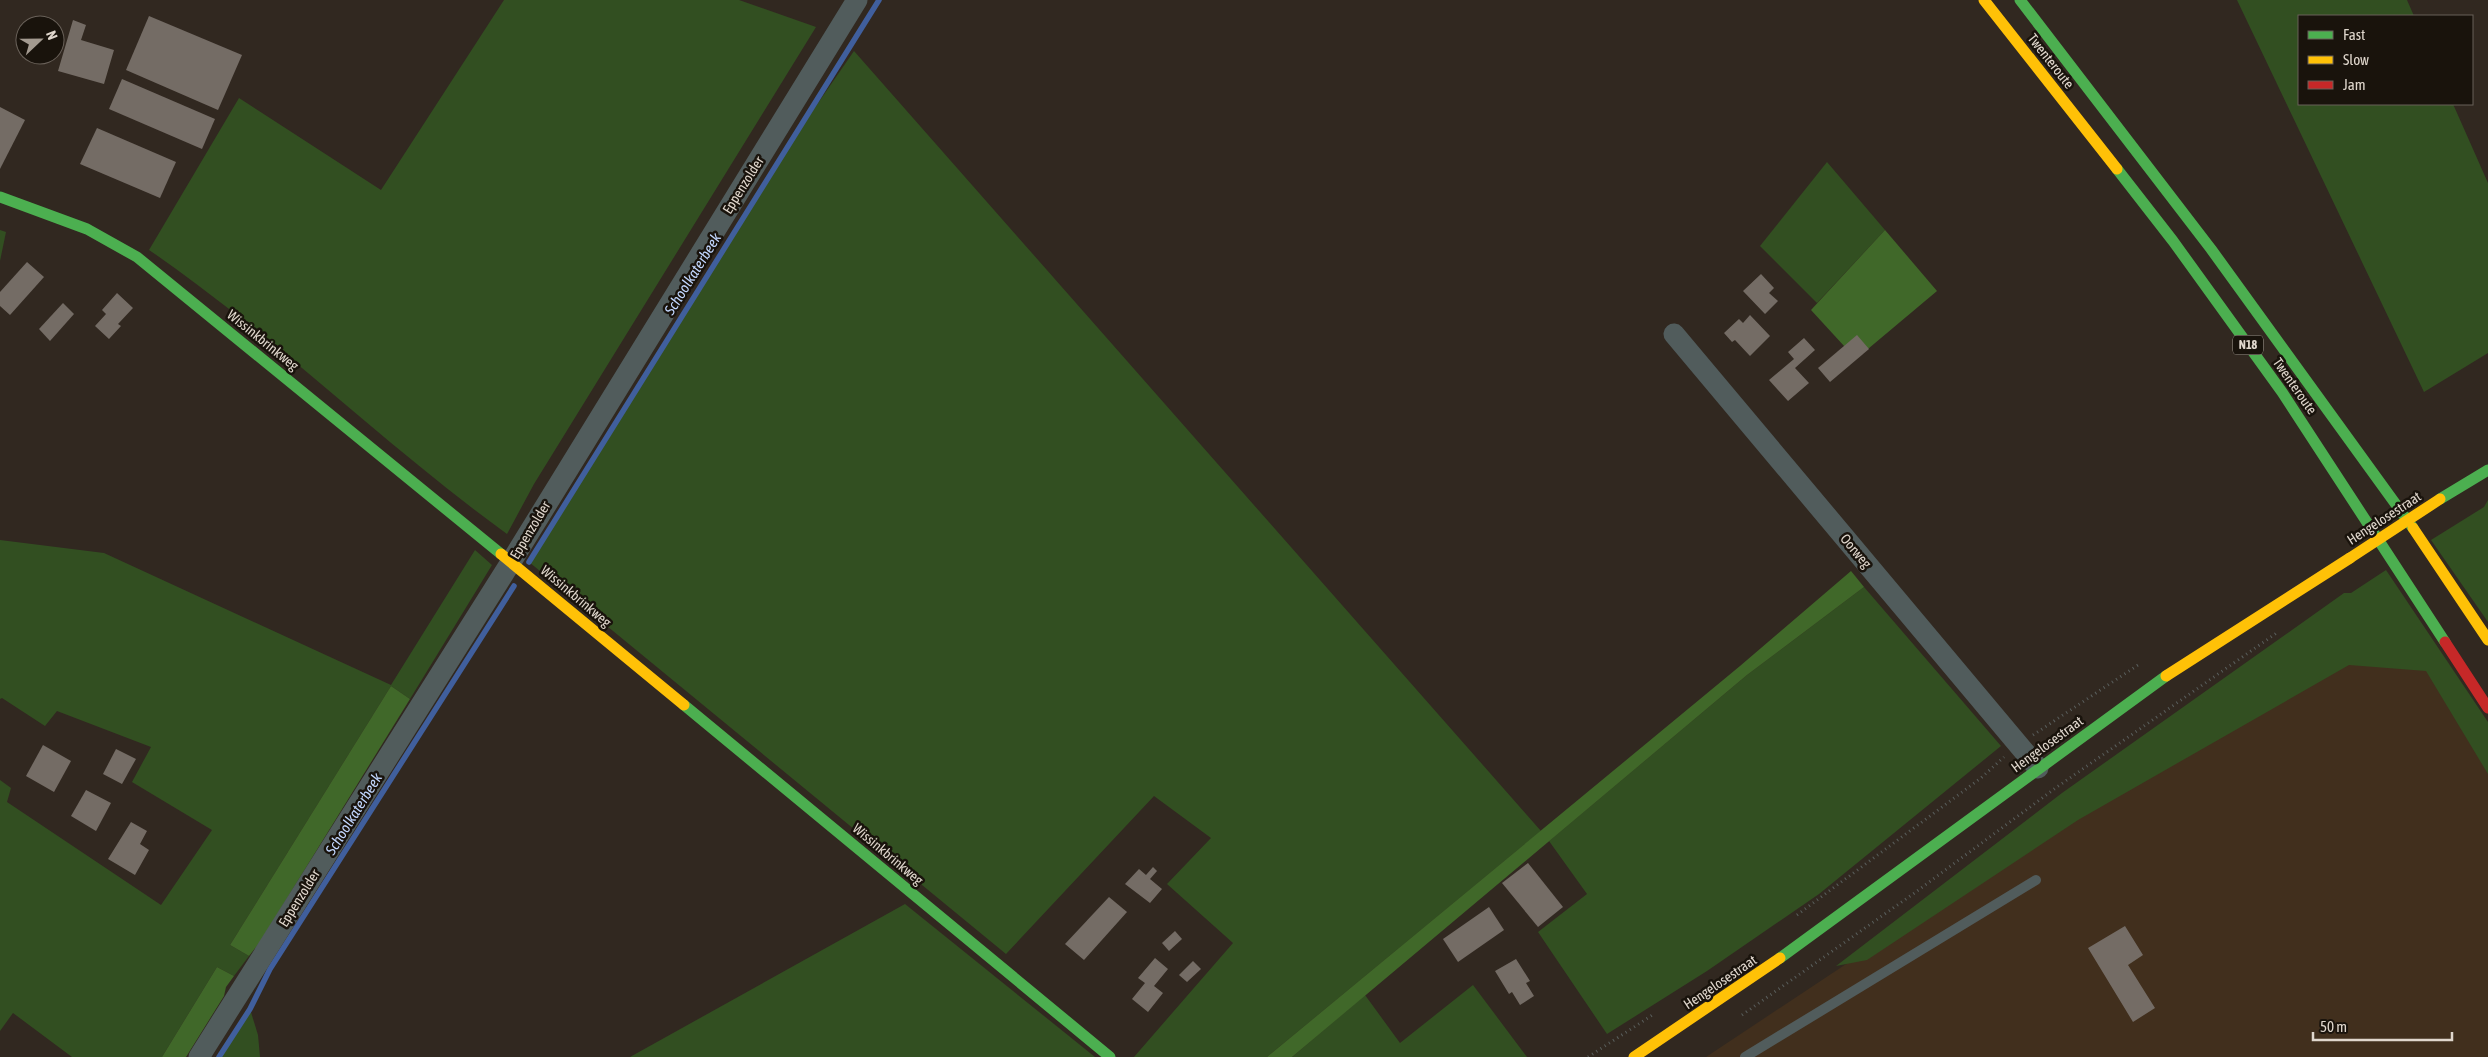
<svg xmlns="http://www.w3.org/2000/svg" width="2488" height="1057" font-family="'Asap Condensed',sans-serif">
<rect width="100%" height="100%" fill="#312820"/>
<polygon fill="#412f1d" points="2334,640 2421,640 2488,756 2488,1057 1706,1057"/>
<g fill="#324f21">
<path d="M504,0H739L816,27L534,484L507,534C413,466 328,387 237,315C208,293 179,270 149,250L239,98L381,190Z"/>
<polygon points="2237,0 2407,0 2414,16 2299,16 2299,104 2453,104 2488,183 2488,353 2424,392"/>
<polygon points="854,51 1541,831 1267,1057 1134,1057 1233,943 1167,884 1211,838 1154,796 1006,954 529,562 789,145"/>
<polygon points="1827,162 1885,230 1817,303 1760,246"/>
<polygon points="0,230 6,232 0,261"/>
<polygon points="2488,500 2488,622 2431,540 2484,507"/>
<polygon points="0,540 104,553 391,685 475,550 492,565 410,699 391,686 230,945 249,956 234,976 217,967 162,1057 72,1057 13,1013 0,1031 0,780 11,788 7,802 161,905 212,830 132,782 151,747 57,711 45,726 2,698 0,699"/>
<polygon points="2386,570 2488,722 2488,774 2426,671 2349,665 2078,820 1867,960 1836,966 2062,793 2344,593 2351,593"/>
<polygon points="1864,587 2001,746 1819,894 1707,971 1607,1034 1538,932 1587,894 1549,841 1747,675"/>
<polygon points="905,904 1095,1057 630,1057"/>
<polygon points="1473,985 1527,1057 1292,1057 1365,995 1400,1043"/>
<polygon points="250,1009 258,1035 260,1057 219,1057"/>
</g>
<g fill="#406829">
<polygon points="1885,230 1937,291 1856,359 1811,310"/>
<polygon points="1851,571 1864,587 1747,675 1292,1057 1267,1057 1740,666"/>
<polygon points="391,686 410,699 260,942 249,956 230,945"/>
<polygon points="217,967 234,976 226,987 224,996 186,1057 162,1057"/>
</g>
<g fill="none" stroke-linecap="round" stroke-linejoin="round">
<g stroke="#405f9d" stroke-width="5.5">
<polyline points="529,562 879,0"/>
<polyline points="219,1057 250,1009 270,969 514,586"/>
</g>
</g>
<g fill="#746c65">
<polygon points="149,16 242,55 218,110 126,70"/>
<polygon points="43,17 51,19 49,25 31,25 33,20 41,23"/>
<polygon points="73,20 86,25 81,40 114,50 104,84 58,71"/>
<polygon points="25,48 25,55 40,55 38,62 22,57"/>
<polygon points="122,79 215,119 202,149 109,109"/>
<polygon points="0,107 25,120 0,169"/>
<polygon points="97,128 176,162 160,198 80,164"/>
<polygon points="27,262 44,277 10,315 0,306 0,292"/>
<polygon points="1761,274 1774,288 1769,293 1778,301 1765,314 1743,291"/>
<polygon points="117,293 133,308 118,324 121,326 109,339 95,326 106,314 102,310"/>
<polygon points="63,303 74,314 50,341 39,329"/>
<polygon points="1750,315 1770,336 1750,356 1735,340 1732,342 1724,333 1739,319 1743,323"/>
<polygon points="1857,335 1869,349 1830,382 1818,368"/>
<polygon points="1804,338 1815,350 1795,368 1809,383 1788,401 1769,380 1794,359 1788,352"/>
<polygon points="43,745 71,761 54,792 26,776"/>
<polygon points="116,749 136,759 122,784 103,774"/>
<polygon points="86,790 111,803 96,831 71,816"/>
<polygon points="131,822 147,831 140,844 149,850 135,875 108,859"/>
<polygon points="1528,863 1563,907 1538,927 1502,883"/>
<polygon points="1153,867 1157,871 1150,879 1162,889 1150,903 1125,884 1139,869 1146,875"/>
<polygon points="1109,897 1127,912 1084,960 1065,944"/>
<polygon points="1489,907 1504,930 1458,962 1443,939"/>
<polygon points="2125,926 2143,955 2128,965 2155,1008 2133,1022 2088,948"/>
<polygon points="1175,931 1182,939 1169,951 1162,943"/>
<polygon points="1155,958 1168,969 1154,986 1163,993 1148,1012 1132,999 1145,983 1138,978"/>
<polygon points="1516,959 1530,981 1526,983 1534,996 1520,1005 1512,992 1509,994 1495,971"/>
<polygon points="1193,961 1201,969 1187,982 1179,975"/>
</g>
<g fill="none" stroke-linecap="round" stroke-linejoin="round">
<g stroke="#5a5f5d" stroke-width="3" stroke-dasharray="1 4" stroke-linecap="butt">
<polyline points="2033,735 2138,665"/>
<polyline points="1797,915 1981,778 2004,757"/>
<polyline points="1742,1015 1913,894 2057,787 2278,632"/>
<polyline points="1588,1057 1654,1014"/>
</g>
<polyline stroke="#515c5c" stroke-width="10" points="1745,1057 2036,880"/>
<g stroke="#515c5c" stroke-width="21">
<polyline points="1674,334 2038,768"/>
<polyline points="199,1057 511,562 857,0"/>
</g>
<g stroke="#4caf50" stroke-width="11">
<polyline points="2020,0 2211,249 2413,528"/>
<polyline points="2117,169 2173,241 2282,392 2445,642"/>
<polyline points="0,197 87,229 137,257 501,554"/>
<polyline points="2440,499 2488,470"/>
<polyline points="684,705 1110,1057"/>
<polyline points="1780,958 2166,676"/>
</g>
<g stroke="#ffc107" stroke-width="11">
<polyline points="1984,0 2117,169"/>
<polyline points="2413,528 2488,640"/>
<polyline points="501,554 684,705"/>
<polyline points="2166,676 2350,558"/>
<polyline points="1634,1057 1780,958"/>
</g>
<polyline stroke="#c62828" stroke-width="11" points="2445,642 2488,708"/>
<polyline stroke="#ffc107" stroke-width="11" points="2350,558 2440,499"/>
</g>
<g text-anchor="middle" stroke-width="5" stroke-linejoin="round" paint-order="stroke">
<rect fill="#19130c" stroke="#a49c93" stroke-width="1" x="2233" y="335.5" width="30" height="19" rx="4"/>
<g font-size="12" font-weight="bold" fill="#e0d7cd">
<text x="2248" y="349">N18</text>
</g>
<g font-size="14" fill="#e0d7cd" stroke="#19130c">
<text transform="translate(2051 61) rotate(52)" y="5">Twenteroute</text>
<text transform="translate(743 185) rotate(-58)" y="5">Eppenzolder</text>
<text transform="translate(263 340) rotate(39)" y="5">Wissinkbrinkweg</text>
<text transform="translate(2295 386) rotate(55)" y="5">Twenteroute</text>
<text transform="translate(2384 518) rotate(-33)" y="5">Hengelosestraat</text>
<text transform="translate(530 530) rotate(-59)" y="5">Eppenzolder</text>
<text transform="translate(1856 551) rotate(50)" y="5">Oorweg</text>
<text transform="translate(576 596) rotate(40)" y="5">Wissinkbrinkweg</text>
<text transform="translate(2047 744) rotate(-36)" y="5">Hengelosestraat</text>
<text transform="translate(888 854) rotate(40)" y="5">Wissinkbrinkweg</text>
<text transform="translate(299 898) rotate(-58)" y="5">Eppenzolder</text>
<text transform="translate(1720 982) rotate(-34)" y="5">Hengelosestraat</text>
</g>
<g font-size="15" font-style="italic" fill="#c2d7fe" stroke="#19130c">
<text transform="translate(693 274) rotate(-58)" y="5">Schoolkaterbeek</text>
<text transform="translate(354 814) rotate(-58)" y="5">Schoolkaterbeek</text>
</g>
</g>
<rect x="2298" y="15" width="175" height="90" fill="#19130c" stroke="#696159"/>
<rect x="2308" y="31" width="25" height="8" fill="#4caf50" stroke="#696159"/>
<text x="2343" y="40" font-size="15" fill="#e0d7cd">Fast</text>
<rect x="2308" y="56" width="25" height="8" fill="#ffc107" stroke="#696159"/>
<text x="2343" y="65" font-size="15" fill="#e0d7cd">Slow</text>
<rect x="2308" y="81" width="25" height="8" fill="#c62828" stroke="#696159"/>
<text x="2343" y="90" font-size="15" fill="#e0d7cd">Jam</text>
<g transform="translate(40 40) rotate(68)"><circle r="24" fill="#19130c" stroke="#696159"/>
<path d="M0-4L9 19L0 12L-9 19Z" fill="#a39a90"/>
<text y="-8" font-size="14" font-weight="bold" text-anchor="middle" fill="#e0d7cd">N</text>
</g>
<path d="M2313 1032v8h139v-8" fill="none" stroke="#e0d7cd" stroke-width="2.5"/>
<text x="2320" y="1032" font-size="15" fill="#e0d7cd" stroke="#19130c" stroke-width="4" paint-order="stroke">50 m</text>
</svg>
